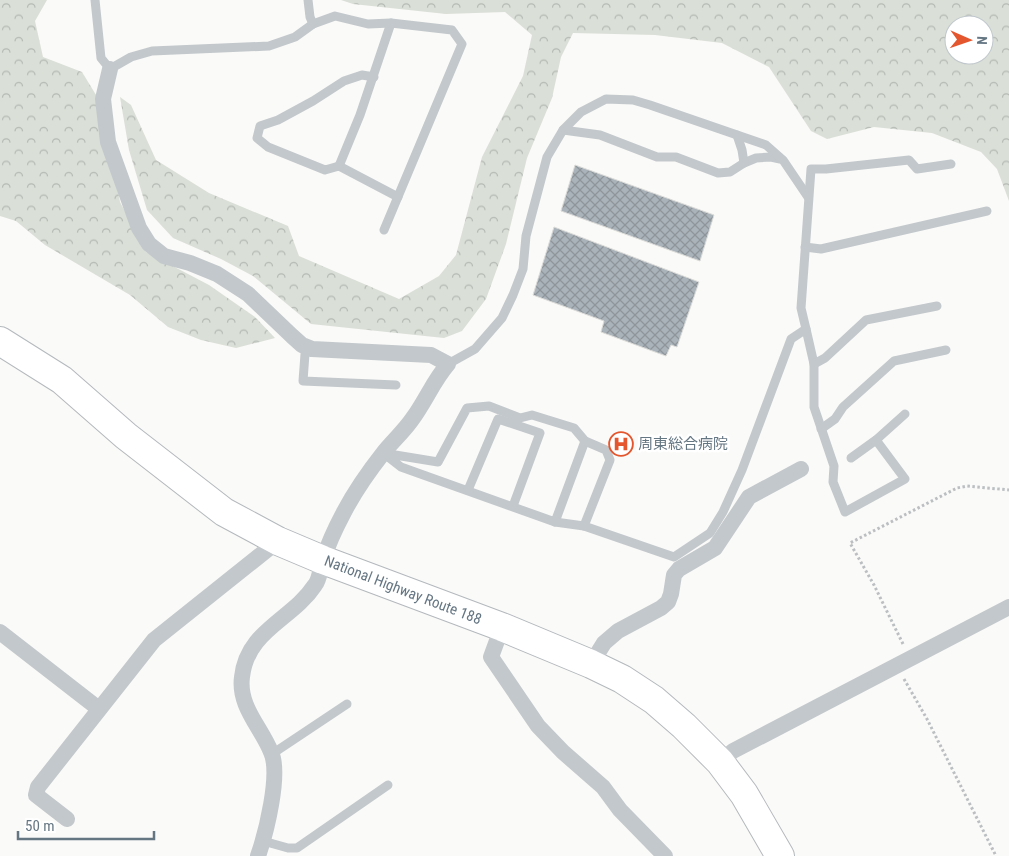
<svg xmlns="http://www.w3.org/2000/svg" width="1009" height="856" font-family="'Roboto Condensed','Noto Sans JP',sans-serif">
<defs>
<pattern id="forest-crowns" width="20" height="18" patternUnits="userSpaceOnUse" patternTransform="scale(1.25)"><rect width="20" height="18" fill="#dadfd7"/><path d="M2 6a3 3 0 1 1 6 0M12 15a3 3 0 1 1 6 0" fill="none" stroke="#b4b9b4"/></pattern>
<pattern id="building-cross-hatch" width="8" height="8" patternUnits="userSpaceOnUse" patternTransform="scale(1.25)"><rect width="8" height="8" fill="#aab3b9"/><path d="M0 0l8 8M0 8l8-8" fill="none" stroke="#8e969c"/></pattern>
</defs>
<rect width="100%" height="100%" fill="#fafaf8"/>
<g fill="url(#forest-crowns)" fill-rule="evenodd">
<polygon points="0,0 47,0 35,21 43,57 82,72 104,108 120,202 146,252 209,285 255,317 275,338 236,348 201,340 168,327 130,295 45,245 16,221 0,216"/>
<path d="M341,0H1009V201L997,169L981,152L932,133L874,127L827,139L811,131L769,67L722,43L655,35L573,33L561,57L552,98L527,158L506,244L486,299L462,331L444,338L311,324L253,276L221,259L173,238L147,210L129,150L120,97L131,105L156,160L209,193L288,226L299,256L399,299L439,276L456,255L482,157L523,76L532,35L505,12L446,14L353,4ZM954,25H984V55H954Z"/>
</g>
<g fill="url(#building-cross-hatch)" stroke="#dcdcda">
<polygon points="575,165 714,215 700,261 561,211"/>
<polygon points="554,227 699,282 677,347 671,345 666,356 601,332 604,321 533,295"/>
</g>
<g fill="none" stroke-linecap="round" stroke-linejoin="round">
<g stroke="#b4b9bd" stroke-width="30">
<polyline id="highway" points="0,341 62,380 126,436 224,512 278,541 323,560 502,627 591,664 622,679 654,700 684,726 720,762 744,794 780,856"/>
</g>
<g stroke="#bbbfc2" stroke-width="3" stroke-dasharray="2.5 2.5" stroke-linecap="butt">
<polyline points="903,644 874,585 850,543 957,488 967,486 1009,490"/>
<polyline points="904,679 927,719 996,856"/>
</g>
<g stroke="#c3c8cc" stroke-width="9">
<polyline points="95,0 101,58 110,69 131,57 152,51 269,46 295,37 313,24 335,16 368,24 391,23 452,30 462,44 384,230"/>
<polyline points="308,0 310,17 313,24"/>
<polyline points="374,77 362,75 344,81 313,101 278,120 260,126 257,138 268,147 325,170 339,166 398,197"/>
<polyline points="563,130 600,135 657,157 676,157 718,173 730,172 744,163 756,158 771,157 780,159"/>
<polyline points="737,135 742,150 744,163"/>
<polyline points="339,166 360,115 391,23"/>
<polyline points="805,247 821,249 987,211"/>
<polyline points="806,329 814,364 814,407 834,466 833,482 845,512 905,479 876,440"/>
<polyline points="312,349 305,354 303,381 396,385"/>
<polyline points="448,364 475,349 502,318 513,295 523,269 526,236 547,157 563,130 581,112 606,99 633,100 650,105 766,145 783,160 808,197"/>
<polyline points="814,364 825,358 866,320 937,306"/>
<polygon points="489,406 520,418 532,415 574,428 585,441 555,522 401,467 383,453 438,462 467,408"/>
<polyline points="821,429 835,419 843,407 894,361 946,350"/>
<polyline points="851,458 876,440 905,414"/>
<polyline points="468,490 498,419 540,433 513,506"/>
<polyline points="555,522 584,526 674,557 710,533 723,512 742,470 791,339 806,329 801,308 811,169 826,169 909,160 917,169 951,164"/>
<polyline points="584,526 610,460 606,450 585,441"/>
<polyline points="272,754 347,704"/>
<polyline points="263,841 288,848 297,848 388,785"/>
</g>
<g stroke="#c3c8cc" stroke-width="16">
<path d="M110,69L103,99L108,142L139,228L149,244L164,256L190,263L217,274L248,294L292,336L302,345L312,349L431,355L448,364C434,380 426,400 413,418C405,430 393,441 384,452C369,471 355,491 344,512C336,527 328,544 323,560C320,568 320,579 315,585C292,620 247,630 242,677C238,706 261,727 271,752C281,774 266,833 258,856"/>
<polyline points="502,627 491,657 538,726 563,752 603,787 620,810 665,856"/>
<polyline points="0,632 99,709"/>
<polyline points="591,664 604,643 618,631 661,608 668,602 671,594 674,575 679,569 715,548 749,497 801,469"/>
<polyline points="720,762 733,751 1009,607"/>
<polyline points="67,819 36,795 38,787 154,640 278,541"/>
</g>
<use href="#highway" stroke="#fff" stroke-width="28"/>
</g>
<defs>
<g id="hospital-ring" transform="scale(1.25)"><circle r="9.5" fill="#fff" stroke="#e4572e" stroke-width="1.5"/><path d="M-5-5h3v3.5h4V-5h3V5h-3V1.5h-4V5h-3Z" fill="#e4572e"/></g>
</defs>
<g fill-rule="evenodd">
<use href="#hospital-ring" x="621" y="444"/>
</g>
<g text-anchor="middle" stroke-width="5" stroke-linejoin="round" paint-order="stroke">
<g font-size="15" fill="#657683" stroke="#fff" text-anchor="start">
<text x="638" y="449">周東総合病院</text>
</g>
<g font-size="15" fill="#657683" stroke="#fff">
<text transform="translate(403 590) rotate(21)" y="5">National Highway Route 188</text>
</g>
</g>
<g transform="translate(969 40) rotate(92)"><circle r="24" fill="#ffffff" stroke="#c1c8cd"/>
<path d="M0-4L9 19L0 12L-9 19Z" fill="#e4572e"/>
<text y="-8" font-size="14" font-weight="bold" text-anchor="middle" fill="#657683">N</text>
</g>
<path d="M18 831v8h136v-8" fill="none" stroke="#657683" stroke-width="2.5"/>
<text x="25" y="831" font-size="15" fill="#657683" stroke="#ffffff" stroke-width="4" paint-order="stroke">50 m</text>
</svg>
